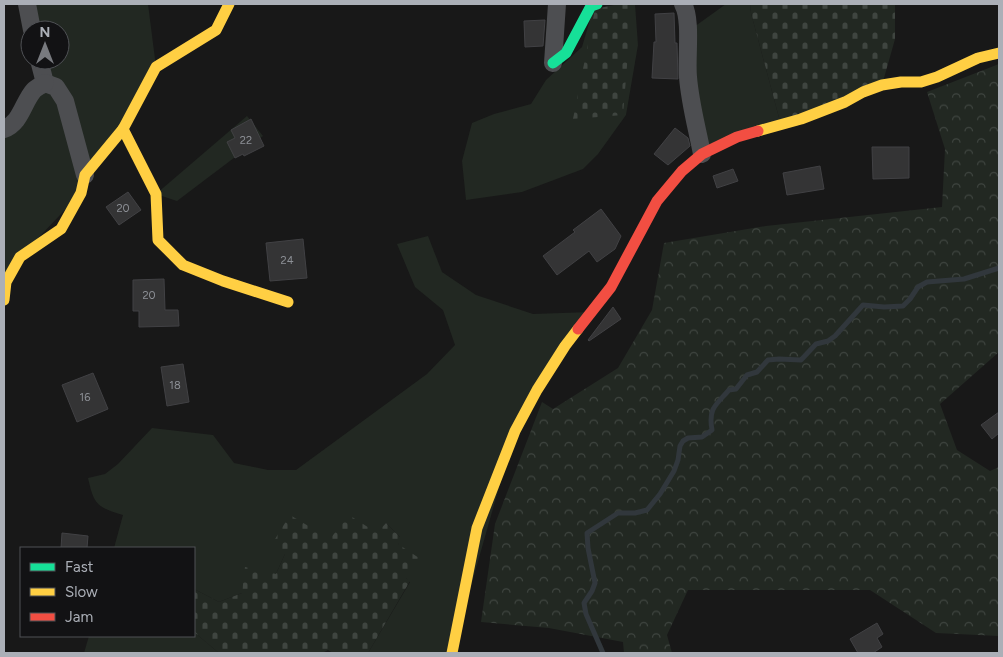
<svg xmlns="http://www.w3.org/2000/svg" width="1003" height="657" font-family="Figtree,sans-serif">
<defs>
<pattern id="forest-crowns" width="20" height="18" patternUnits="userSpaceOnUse" patternTransform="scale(1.25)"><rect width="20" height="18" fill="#222822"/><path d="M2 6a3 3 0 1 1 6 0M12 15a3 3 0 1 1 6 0" fill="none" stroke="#3f4540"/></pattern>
<pattern id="cemetery-stones" width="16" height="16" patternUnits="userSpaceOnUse" patternTransform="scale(1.25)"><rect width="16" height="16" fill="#222822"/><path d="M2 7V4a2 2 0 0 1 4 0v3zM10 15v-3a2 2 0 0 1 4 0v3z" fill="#3f4540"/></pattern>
</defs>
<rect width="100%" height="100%" fill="#181818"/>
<g fill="#222822">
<polygon points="27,4 148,4 156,67 81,193 20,257 4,300 4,129 35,89 39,60 60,60 60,30 32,30"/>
<polygon points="635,4 638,45 626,115 598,154 583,169 522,192 466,200 462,161 472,123 494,114 531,104 546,80 582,47 592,13"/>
<polygon points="726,4 750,4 751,13 781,125 702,154 687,32"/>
<polygon points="247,116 263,136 177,201 156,194"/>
<path d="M428,236L442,272L476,295L533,314L591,312L515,431L452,653H368L410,582L406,578L398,543L400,537L386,523L378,533L330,539L285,554L276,574L242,593L219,602L194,589V548H114L123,515C97,507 94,505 88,478L105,474L118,464L152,428L213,435L234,463L268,470H296L427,374L455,345L443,310L415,287L397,244Z"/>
<polygon points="194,632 219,653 84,653 89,636 194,636"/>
</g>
<polygon fill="url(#forest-crowns)" points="999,64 999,352 940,404 957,450 990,471 999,467 999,636 936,633 870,590 688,590 667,635 672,653 624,653 623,642 549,628 481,622 495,524 542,402 553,409 618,368 652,310 664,243 766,226 942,207 945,149 927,92"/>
<g fill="url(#cemetery-stones)">
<polygon points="619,4 632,4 623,115 573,119 595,9"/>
<polygon points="750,4 895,4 895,39 882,85 781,125 751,13"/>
<polygon points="290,515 330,539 349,515 377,533 386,523 400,537 403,537 398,544 419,558 406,578 410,581 368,653 333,653 328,650 322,653 219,653 194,632 194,589 219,602 242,593 245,567 276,574 285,554 272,544"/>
</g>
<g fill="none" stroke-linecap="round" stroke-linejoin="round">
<path stroke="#31373c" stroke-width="5" d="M603,653L586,614L584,603L592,591L595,583L588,548L587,533L618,513H635L647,510L660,494L674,471L678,460L680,446L683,441L688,438L702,437L712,430C708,408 716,405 729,390L736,389L747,375L757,372L768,360L779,359L801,360L816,344L828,341L835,336L863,305L884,307L903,306L910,299L918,287L927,282L964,279L999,268"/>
</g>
<g fill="#343435" stroke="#414144">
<polygon points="674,13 675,43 677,43 678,79 652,78 654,42 656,42 655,14"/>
<polygon points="545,20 543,46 525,47 524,21"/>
<polygon points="251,119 264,146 244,156 243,154 235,158 227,142 235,138 231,130"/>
<polygon points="675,128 688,138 690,146 668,165 654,154"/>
<polygon points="872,147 909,147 909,178 873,179"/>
<polygon points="820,166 824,189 787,195 783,173"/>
<polygon points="733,169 738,181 717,188 713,176"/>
<polygon points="128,192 141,210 119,225 106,207"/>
<polygon points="601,209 621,236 615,249 597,262 589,251 557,275 543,256 575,232 573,230"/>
<polygon points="303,239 307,278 270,281 266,243"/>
<polygon points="164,279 165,310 178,310 179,326 139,327 139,311 133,311 133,280"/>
<polygon points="613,307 621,319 589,341 588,340"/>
<polygon points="183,364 189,402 167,406 161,367"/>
<polygon points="93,373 108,409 77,422 62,385"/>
<polygon points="999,412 999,433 992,439 981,425"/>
<polygon points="62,533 88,536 87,548 61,548"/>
<polygon points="877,623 883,634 877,638 882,647 873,653 858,653 850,639"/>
</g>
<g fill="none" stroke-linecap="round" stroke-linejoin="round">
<g stroke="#4d4e51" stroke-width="18">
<polyline points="27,4 32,30"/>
<path d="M683,4C692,20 686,58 688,77C690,103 697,128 702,154"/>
<polyline points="39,60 45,83"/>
<polyline points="553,63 557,4"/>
<polyline points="45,83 56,87 65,101 85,175"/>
<path d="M4,129C21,123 23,102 34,90C37,87 42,85 45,83"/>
</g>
<polyline stroke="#16e098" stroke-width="11" points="553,63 566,53 591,6 597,4"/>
<g stroke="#ffcf43" stroke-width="11">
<polyline points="123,129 156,194 158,240 183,265 223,281 288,302"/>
<polyline points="758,131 801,119 845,102 863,92 882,85 901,82 921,82 937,77 978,58 999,53"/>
<polyline points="4,300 6,282 20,257 61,229 81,193 85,175 123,129 156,67 216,30 229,4"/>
<polyline points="452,653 477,528 515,431 537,390 565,346 578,329"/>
</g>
<polyline stroke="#f24e42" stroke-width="11" points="578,329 611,287 657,201 682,171 702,154 737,137 758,131"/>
</g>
<g text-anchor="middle" stroke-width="4" stroke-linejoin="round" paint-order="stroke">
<g font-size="11" fill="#8d9096">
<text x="246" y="144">22</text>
<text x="123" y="212">20</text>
<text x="287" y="264">24</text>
<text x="149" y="299">20</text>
<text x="175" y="389">18</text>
<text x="85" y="401">16</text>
</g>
</g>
<rect width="1003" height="657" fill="none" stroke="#abafb7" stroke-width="10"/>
<rect x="20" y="547" width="175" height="90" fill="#121214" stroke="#4f5155"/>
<rect x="30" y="563" width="25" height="8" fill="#16e098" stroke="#4f5155"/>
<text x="65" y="572" font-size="15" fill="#abafb7">Fast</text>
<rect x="30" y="588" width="25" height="8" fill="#ffcf43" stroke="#4f5155"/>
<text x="65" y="597" font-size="15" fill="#abafb7">Slow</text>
<rect x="30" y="613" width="25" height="8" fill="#f24e42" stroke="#4f5155"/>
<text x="65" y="622" font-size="15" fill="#abafb7">Jam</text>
<g transform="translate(45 45)"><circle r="24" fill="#121214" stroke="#4f5155"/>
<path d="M0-4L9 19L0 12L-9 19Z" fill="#787a7f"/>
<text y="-8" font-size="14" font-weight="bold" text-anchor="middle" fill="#abafb7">N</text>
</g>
</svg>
